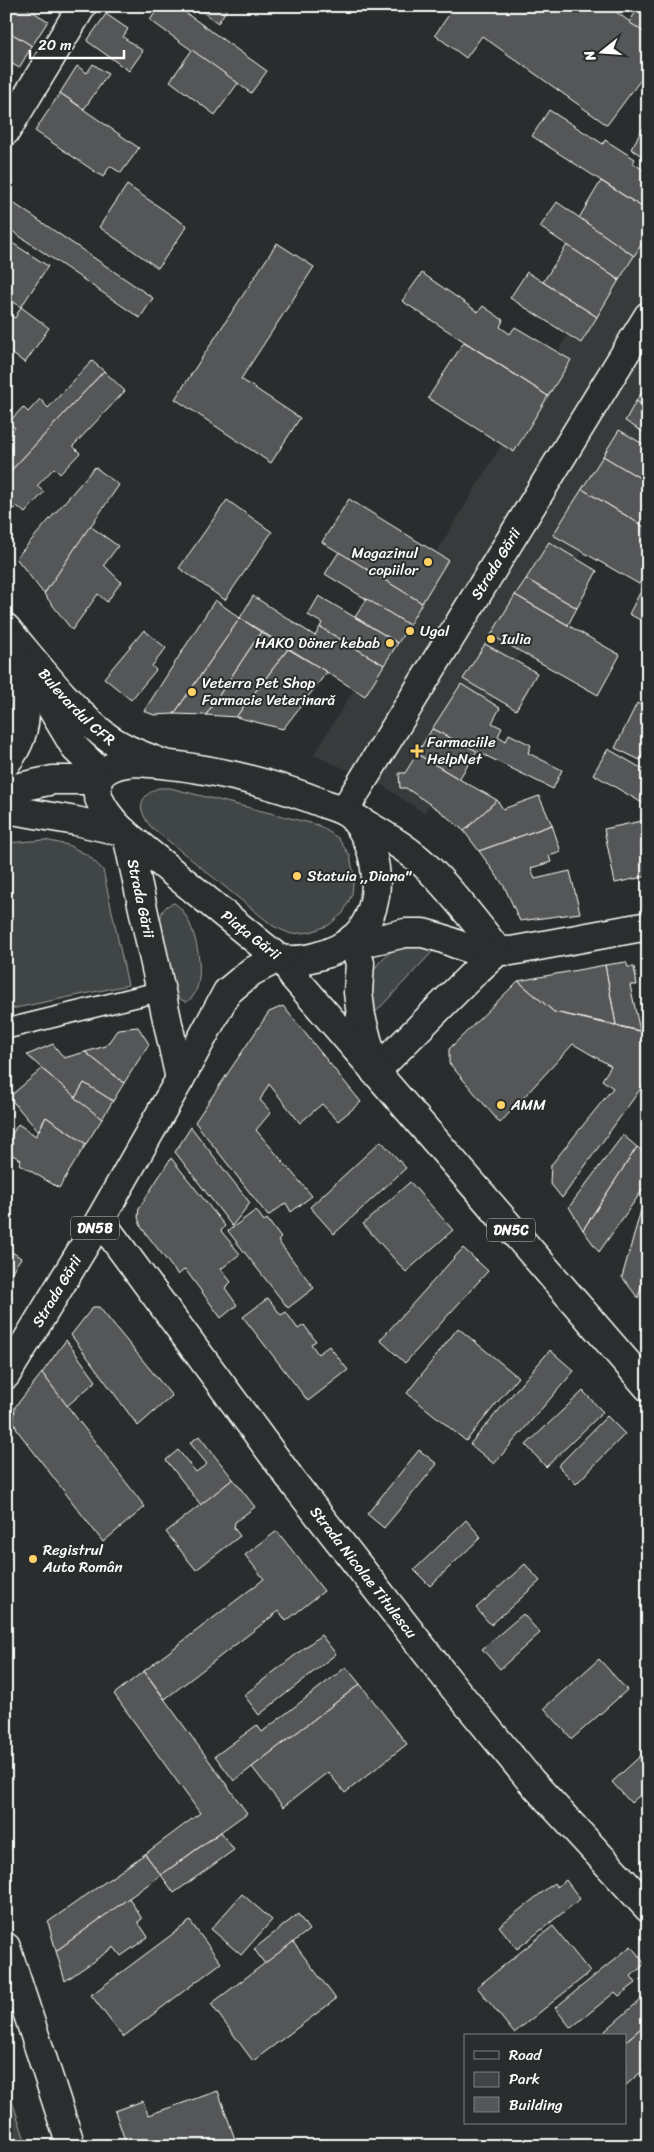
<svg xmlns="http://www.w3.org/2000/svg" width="654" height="2152" font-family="Sriracha,sans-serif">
<rect width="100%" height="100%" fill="#2a2d2e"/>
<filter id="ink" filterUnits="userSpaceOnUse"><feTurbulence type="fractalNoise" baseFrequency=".02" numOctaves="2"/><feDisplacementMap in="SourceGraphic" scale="10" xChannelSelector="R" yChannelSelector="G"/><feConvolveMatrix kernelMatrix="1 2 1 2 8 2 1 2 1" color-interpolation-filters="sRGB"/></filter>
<g filter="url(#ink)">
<polygon fill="#373a3b" points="648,202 648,444 424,813 385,787 314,755"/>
<g fill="#414445" stroke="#a0a2a2">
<path d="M158,788H170L318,825L338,838L350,856L354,876L352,894L343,913L329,925L311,932L291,934L273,926L150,826C138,809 137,798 158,788Z"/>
<polygon points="45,840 68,845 89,856 103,870 128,985 6,1010 6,843"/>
<path d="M174,903C196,914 212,991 186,1002L178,998L175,991C171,972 158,934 161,916C163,908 167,905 174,903Z"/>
<path d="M413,942L436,948L372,1016C371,1007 369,997 369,988C371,963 391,948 413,942Z"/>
<polygon points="6,2083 27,2146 6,2146"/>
</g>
<g fill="#555758" stroke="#fff">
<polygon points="6,6 23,6 48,21 32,46 6,30"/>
<polygon points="160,6 176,6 267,71 251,93 150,20"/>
<polygon points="194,6 229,6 218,23"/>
<polygon points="455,6 608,6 648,35 648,70 607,125 482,36 466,58 435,35"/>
<polygon points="640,6 648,6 648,35 629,22"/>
<polygon points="106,14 128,29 123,37 143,51 129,71 87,41"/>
<polygon points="6,30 32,46 19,68 6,60"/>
<polygon points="192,50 238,83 215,115 170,81"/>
<polygon points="93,64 108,74 84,109 60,93 77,66 87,73"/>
<polygon points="60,93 139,148 121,173 110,166 103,177 35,131"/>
<polygon points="549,110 603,144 605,140 635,159 633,163 648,173 648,211 532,136"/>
<polygon points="648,119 648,134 642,130"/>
<polygon points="642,130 648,134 648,160 631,149"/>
<polygon points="601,181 648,211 648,234 634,256 579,218"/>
<polygon points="127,185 187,226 158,268 99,227"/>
<polygon points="6,198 153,298 140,318 6,227"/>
<polygon points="557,202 634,256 619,280 540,227"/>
<polygon points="6,239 48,266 21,307 6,297"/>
<polygon points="277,243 314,267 241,379 300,418 271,463 175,399"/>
<polygon points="567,245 619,280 597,317 543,282"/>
<polygon points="527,272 597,317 581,343 510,298"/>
<polygon points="422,273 478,312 483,306 503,320 500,327 510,334 515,327 571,360 548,396 402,301"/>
<polygon points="21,307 49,328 25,363 6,349 6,313 15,318"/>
<polygon points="464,342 548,396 514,452 428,398"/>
<polygon points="92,361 104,371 6,476 6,437 15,428 9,422 23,407 28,412 40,399 48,408"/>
<polygon points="104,371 125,391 73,446 80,453 60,474 54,468 37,486 44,492 25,513 17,506 6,517 6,476"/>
<polygon points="648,383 648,408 636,401"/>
<polygon points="636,401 648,408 648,435 625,421"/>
<polygon points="619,430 648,447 648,483 603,456"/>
<polygon points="603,456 648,483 648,512 640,524 582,489"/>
<polygon points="95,467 119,485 44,594 16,558"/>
<polygon points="582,489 648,529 648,569 639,584 553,535"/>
<polygon points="349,499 448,560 422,603 322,542"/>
<polygon points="227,500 272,532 225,600 179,568"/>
<polygon points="90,526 118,546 104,565 121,582 107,602 98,594 72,630 44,594"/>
<polygon points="549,542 597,571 577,608 526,579"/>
<polygon points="339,552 422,603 409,625 325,574"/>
<polygon points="526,579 577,608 568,625 515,595"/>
<polygon points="643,587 648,590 648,624 629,614"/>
<polygon points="515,595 620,655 598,695 491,635"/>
<polygon points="253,596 315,636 320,627 384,665 365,696 240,618"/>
<polygon points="319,596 398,643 384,665 320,627 322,623 308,615"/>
<polygon points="367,599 409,625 398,643 355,617"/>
<polygon points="215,600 240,618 174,714 154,715 144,711"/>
<polygon points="240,618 261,632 206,715 174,714"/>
<polygon points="144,630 166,648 152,666 156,670 131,700 104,678"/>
<polygon points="261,632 288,649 236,717 206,715"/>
<polygon points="485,644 537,673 516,710 463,679"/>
<polygon points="288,649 327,672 283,729 236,717"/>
<polygon points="461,684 500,708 492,723 502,728 498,736 506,741 509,734 531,745 528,753 562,770 553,789 432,729"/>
<polygon points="637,703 648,709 648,743 640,760 615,748"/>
<polygon points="432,729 477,751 459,779 417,754"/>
<polygon points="608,749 648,772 648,798 644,804 593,774"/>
<polygon points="417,754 459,779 497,800 464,831 440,811 406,788 400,788 399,773 405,773"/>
<polygon points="539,796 552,825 479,851 464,831 497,800 503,809"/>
<polygon points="646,820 648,828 648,876 615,883 604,829"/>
<polygon points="552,825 561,852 549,856 551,862 531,868 535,879 570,871 580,913 520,921 504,886 479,851"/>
<polygon points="626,962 628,967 634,967 637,985 630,985 640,1031 616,1025 605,965"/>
<polygon points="605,965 616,1025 554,1012 518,981"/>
<polygon points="518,981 554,1012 648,1033 648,1074 644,1084 562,1198 550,1183 551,1165 613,1088 602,1080 611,1066 573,1044 500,1123 449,1063 449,1049"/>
<polygon points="283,1006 361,1102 338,1121 322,1104 300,1123 269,1084 260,1100 271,1112 256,1130 312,1196 291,1212 286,1203 268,1216 195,1122 269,1012"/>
<polygon points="138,1027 149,1044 124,1083 85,1052 106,1046 118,1029"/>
<polygon points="53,1044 64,1058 85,1052 124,1083 113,1101 84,1083 75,1098 27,1055"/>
<polygon points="42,1069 102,1119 86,1144 46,1117 38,1131 9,1097"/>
<polygon points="84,1083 113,1101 102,1119 75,1098"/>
<polygon points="46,1117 86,1144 59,1188 19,1164 21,1160 6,1151 6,1144 18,1124 36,1136"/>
<polygon points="191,1127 250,1203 232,1226 175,1152"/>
<polygon points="623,1135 637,1147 583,1230 569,1207"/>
<polygon points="381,1141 406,1168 334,1234 310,1207"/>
<polygon points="637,1147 648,1155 648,1182 599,1252 583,1230"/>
<polygon points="171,1158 225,1226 221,1231 240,1254 221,1269 231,1282 225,1288 237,1305 221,1318 185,1269 178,1275 141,1227 138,1217 139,1208"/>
<polygon points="410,1182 453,1230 406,1272 363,1224"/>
<polygon points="256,1210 264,1221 267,1219 281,1238 278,1241 314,1288 288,1308 228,1231"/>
<polygon points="641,1210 648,1212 648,1263 638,1298 622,1277"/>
<polygon points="6,1248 21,1258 6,1280"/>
<polygon points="463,1248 488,1271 405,1363 380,1340"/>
<polygon points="268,1298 281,1315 286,1312 298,1329 304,1325 316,1341 311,1344 318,1354 329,1346 348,1370 308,1401 243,1317"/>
<polygon points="93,1307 99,1307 172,1396 138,1426 71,1335"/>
<polygon points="458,1328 518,1377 466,1441 407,1393"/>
<polygon points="66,1340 96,1381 67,1406 42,1373"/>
<polygon points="550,1350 574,1371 494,1464 470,1444"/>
<polygon points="42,1373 145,1507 103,1542 17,1430 14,1422 15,1407"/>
<polygon points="583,1391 603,1412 546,1467 526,1445"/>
<polygon points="607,1416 625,1434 576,1484 558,1466"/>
<polygon points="199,1436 233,1479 201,1505 166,1460 178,1450 196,1472 207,1464 190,1443"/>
<polygon points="419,1450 437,1464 384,1528 367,1514"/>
<polygon points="233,1479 255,1507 235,1522 234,1528 240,1536 196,1570 166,1532"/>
<polygon points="466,1520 481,1537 430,1586 414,1570"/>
<polygon points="277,1531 324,1591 286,1621 279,1611 165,1699 144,1671 264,1579 245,1555"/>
<polygon points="525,1564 540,1581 491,1625 476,1608"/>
<polygon points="523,1614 540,1633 500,1669 482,1649"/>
<polygon points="321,1635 336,1654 259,1715 244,1695"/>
<polygon points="599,1659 627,1690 572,1739 544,1708"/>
<polygon points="346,1667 360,1684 234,1781 215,1756 257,1725 262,1732"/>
<polygon points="144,1671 247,1813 161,1875 145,1854 200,1813 114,1694"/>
<polygon points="360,1684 407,1744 345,1793 328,1772 283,1807 252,1767"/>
<polygon points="648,1749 648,1788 631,1803 612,1782"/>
<polygon points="221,1832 234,1850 174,1893 161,1875"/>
<polygon points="145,1854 161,1875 56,1951 48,1922"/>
<polygon points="566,1880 580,1899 517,1949 499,1926 554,1883 557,1887"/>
<polygon points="242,1894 272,1920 241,1955 211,1929"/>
<polygon points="129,1898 142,1919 138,1922 148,1937 121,1956 114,1947 65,1981 56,1951"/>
<polygon points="298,1914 309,1930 265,1964 254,1949"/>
<polygon points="190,1921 221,1963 123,2037 91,1995"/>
<polygon points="553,1926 590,1972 514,2033 477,1987"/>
<polygon points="293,1942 336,1999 253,2061 211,2004"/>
<polygon points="631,1946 645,1964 631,1976 636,1983 619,1996 615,1992 571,2028 555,2008"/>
<polygon points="648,1993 648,2022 625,2042 625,2036 609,2036 605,2031"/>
<polygon points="648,2022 648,2066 625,2086 625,2042"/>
<polygon points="218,2091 237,2145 127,2146 115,2111 143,2101 148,2115"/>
</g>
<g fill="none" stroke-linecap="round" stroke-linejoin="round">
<g stroke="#fff" stroke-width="22">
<polyline id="service" points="6,1029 161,991"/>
</g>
<g stroke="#fff" stroke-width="31">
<g id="minor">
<polyline points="6,131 82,6"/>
<path id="s1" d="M344,811L648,316"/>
<path id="s2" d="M100,1220L296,1486L451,1684L531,1781L648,1908"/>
</g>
</g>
<g stroke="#fff" stroke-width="31">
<g id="tertiary">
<path d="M352,816C379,832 409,848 431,871C456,896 477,924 498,951"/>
<polyline points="355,937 371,941 405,933 423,933 441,938 469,949 511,951 648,926"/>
<polyline points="375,1072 474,973 498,951"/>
</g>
</g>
<g stroke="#fff" stroke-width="31">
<g id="secondary">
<path id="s3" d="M6,628C35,662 69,707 103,734C120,748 141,755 162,763"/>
<polyline points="33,677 76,749 101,773"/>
<polyline points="6,1947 71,2146"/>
</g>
</g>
<g stroke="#fff" stroke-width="31">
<g id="primary">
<path d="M6,634C21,680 40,720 6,763"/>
<path d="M136,762C198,765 268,781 325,804C334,807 345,810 352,817C380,846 386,906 356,936C345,947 330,953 315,957C303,960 291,962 278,958L127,835C95,807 76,766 136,762Z"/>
<polyline points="6,790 53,780 97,780"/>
<polyline points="6,809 76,821 124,832"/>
<path id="s4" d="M127,835L180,1079"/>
<polyline points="352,939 360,963 358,992 361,1016 374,1066"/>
<polyline points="286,961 293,976 648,1387"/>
<path id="s5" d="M6,1375L100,1220L180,1079L227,992L251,972L278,958"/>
</g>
</g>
<use href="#service" stroke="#2a2d2e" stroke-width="19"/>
<use href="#minor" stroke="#2a2d2e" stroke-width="28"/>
<use href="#tertiary" stroke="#2a2d2e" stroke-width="28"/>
<use href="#secondary" stroke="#2a2d2e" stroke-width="28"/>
<use href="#primary" stroke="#2a2d2e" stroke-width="28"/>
</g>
</g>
<g fill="#ffd166" stroke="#2a2d2e" stroke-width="2">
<circle cx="428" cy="562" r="5"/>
<circle cx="410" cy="631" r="5"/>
<circle cx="491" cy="639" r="5"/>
<circle cx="390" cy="643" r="5"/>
<circle cx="192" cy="692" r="5"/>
<path d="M414.5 743.5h5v5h5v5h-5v5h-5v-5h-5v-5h5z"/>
<circle cx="297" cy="876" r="5"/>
<circle cx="501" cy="1105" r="5"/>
<circle cx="33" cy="1559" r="5"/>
</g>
<g text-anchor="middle" stroke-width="4" stroke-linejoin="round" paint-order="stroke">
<g fill="#2a2d2e" stroke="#bfc0c0" stroke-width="1">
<rect x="71" y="1216.5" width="48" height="23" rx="4"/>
<rect x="487" y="1218.5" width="48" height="23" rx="4"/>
</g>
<g font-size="14" font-weight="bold" fill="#fff">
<text x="95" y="1233">DN5B</text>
<text x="511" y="1235">DN5C</text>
</g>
<g font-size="15" fill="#fff" stroke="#2a2d2e" text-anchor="start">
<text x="418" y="558" text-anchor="end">Magazinul<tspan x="418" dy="17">copiilor</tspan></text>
<text x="420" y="636">Ugal</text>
<text x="501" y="644">Iulia</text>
<text x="380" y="648" text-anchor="end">HAKO Döner kebab</text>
<text x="202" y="688">Veterra Pet Shop<tspan x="202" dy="17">Farmacie Veterinară</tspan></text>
<text x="427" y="747">Farmaciile<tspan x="427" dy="17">HelpNet</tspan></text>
<text x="307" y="881">Statuia ,,Diana"</text>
<text x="511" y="1110">AMM</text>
<text x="43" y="1555">Registrul<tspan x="43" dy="17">Auto Român</tspan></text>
</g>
<g font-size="15" fill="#fff" stroke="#2a2d2e">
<text dy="5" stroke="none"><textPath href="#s1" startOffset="290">Strada Gării</textPath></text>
<text dy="5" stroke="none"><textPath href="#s3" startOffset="106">Bulevardul CFR</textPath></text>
<text dy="5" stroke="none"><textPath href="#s4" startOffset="65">Strada Gării</textPath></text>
<text transform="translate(251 935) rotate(38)" y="5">Piața Gării</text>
<text dy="5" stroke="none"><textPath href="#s5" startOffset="98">Strada Gării</textPath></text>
<text dy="5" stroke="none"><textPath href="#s2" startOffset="440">Strada Nicolae Titulescu</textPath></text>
</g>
</g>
<rect width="654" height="2152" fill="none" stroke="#2a2d2e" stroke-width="25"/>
<rect x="12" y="12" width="629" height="2127" fill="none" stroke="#fff" stroke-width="2" filter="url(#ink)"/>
<rect x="464" y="2034" width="162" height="90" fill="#2a2d2e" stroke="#7f8182"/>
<rect x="474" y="2051" width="25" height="8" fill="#2a2d2e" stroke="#7f8182"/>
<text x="509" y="2060" font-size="15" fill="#ffffff">Road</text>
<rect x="474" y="2072" width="25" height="15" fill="#414445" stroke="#7f8182"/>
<text x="509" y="2084" font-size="15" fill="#ffffff">Park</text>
<rect x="474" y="2097" width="25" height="15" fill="#555758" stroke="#7f8182"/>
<text x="509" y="2110" font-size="15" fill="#ffffff">Building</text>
<g transform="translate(602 52) rotate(253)" stroke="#2a2d2e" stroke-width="4" paint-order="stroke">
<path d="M0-4L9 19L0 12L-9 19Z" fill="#ffffff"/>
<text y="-8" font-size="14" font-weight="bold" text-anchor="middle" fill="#ffffff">N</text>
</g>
<path d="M30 50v8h94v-8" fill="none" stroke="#ffffff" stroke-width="2.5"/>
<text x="38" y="50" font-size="15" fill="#ffffff" stroke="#2a2d2e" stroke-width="4" paint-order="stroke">20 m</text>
</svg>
